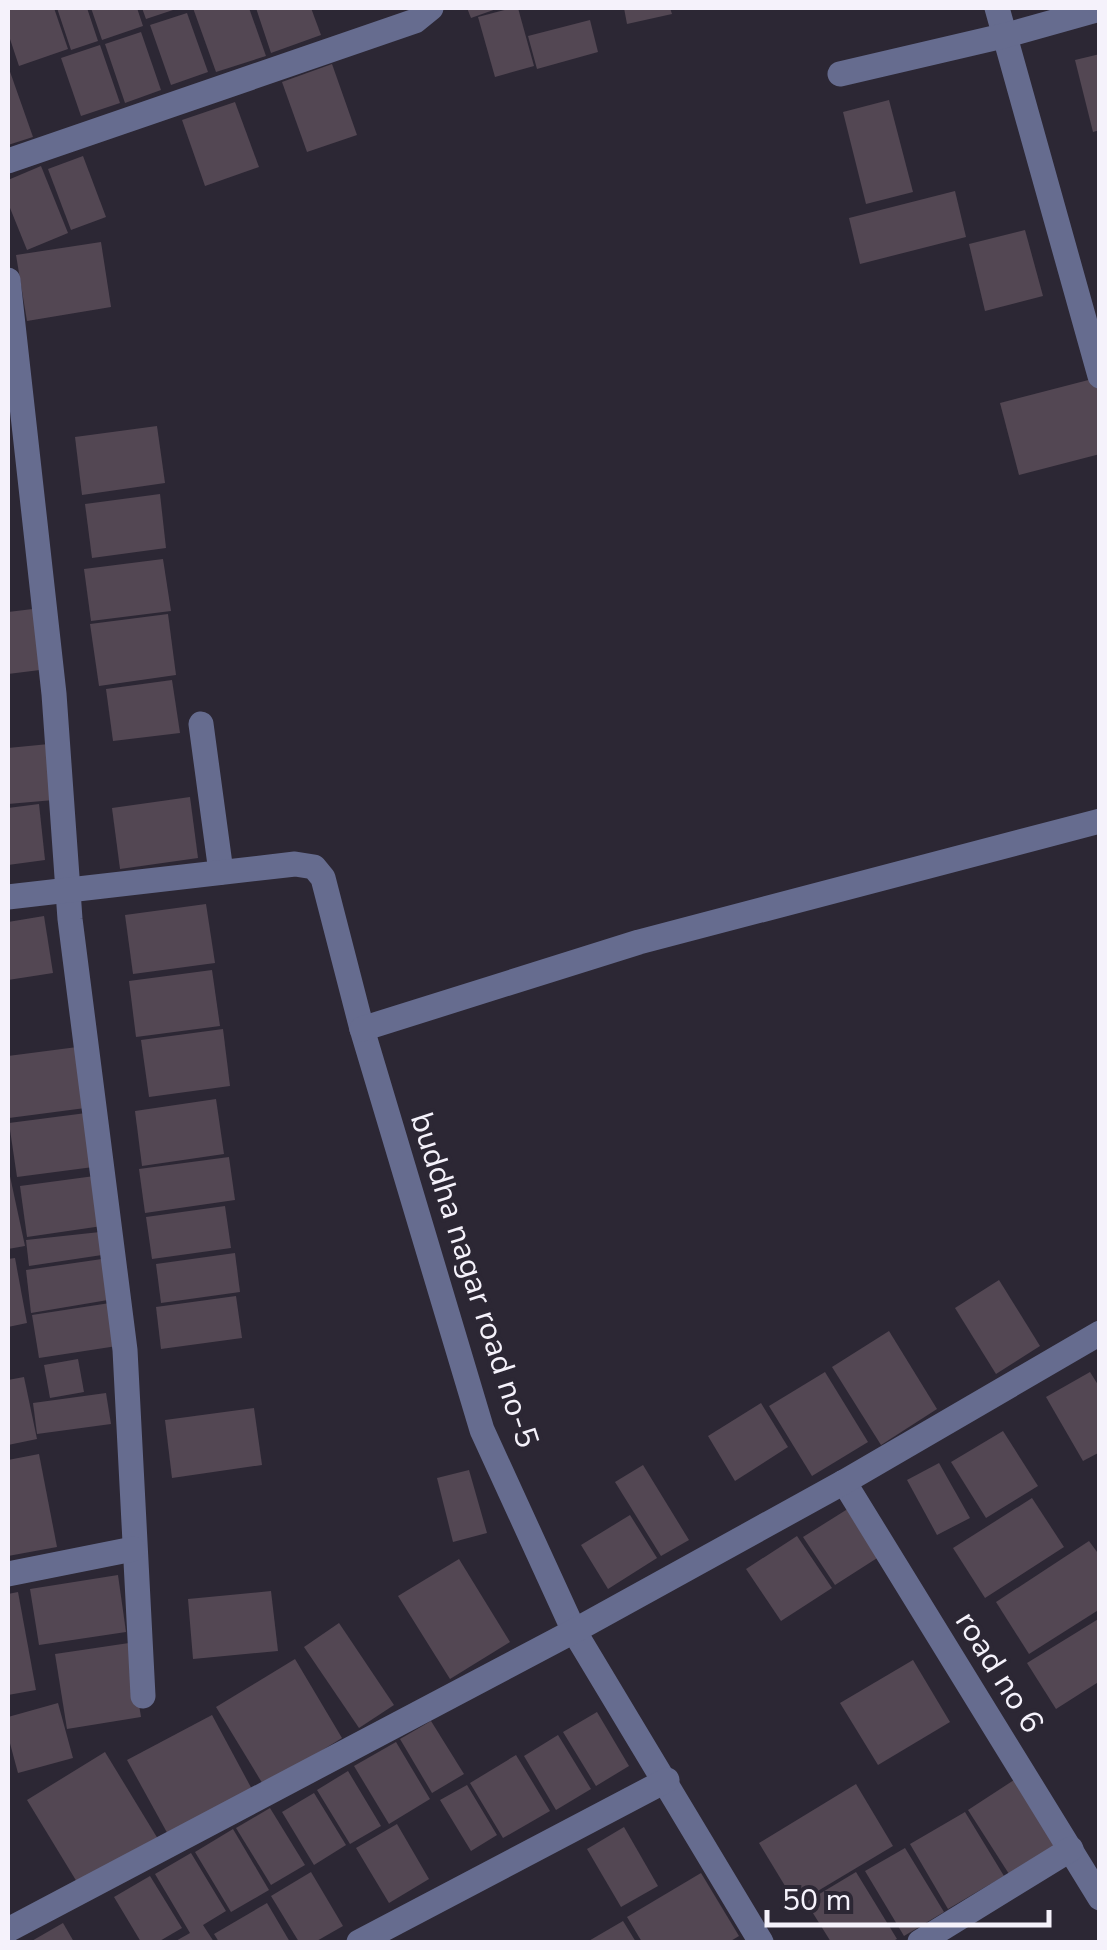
<svg xmlns="http://www.w3.org/2000/svg" width="1107" height="1950" font-family="'Nunito Sans',sans-serif">
<rect width="100%" height="100%" fill="#2c2734"/>
<g fill="#534753">
<polygon points="8,8 54,8 68,49 19,66 8,33"/>
<polygon points="57,8 87,8 98,41 71,50"/>
<polygon points="91,8 137,8 143,26 102,40"/>
<polygon points="142,8 179,8 146,19"/>
<polygon points="193,8 249,8 266,56 216,72"/>
<polygon points="256,8 311,8 321,35 271,53"/>
<polygon points="467,8 499,8 471,18"/>
<polygon points="512,8 518,8 534,66 495,77 478,17"/>
<polygon points="624,8 670,8 672,14 627,24"/>
<polygon points="187,13 208,72 171,85 150,25"/>
<polygon points="590,20 598,52 537,69 528,36"/>
<polygon points="141,32 161,90 125,103 105,44"/>
<polygon points="100,45 120,103 81,116 61,58"/>
<polygon points="1100,54 1100,130 1093,132 1075,60"/>
<polygon points="332,64 357,135 307,152 282,82"/>
<polygon points="8,66 33,137 8,145"/>
<polygon points="889,100 913,192 866,204 843,112"/>
<polygon points="235,102 259,167 205,186 182,120"/>
<polygon points="83,156 106,217 71,230 48,169"/>
<polygon points="41,166 68,233 27,250 8,203 8,180"/>
<polygon points="955,191 966,237 860,264 849,218"/>
<polygon points="1025,230 1043,296 985,311 969,244"/>
<polygon points="101,242 111,307 27,321 16,255"/>
<polygon points="1100,377 1100,454 1019,475 1000,403"/>
<polygon points="157,426 165,483 82,495 75,437"/>
<polygon points="160,494 166,548 92,558 85,504"/>
<polygon points="163,559 171,611 91,621 84,569"/>
<polygon points="41,608 48,669 8,674 8,612"/>
<polygon points="168,614 176,675 99,686 90,624"/>
<polygon points="172,680 180,733 113,741 106,689"/>
<polygon points="49,744 54,800 8,804 8,748"/>
<polygon points="190,797 198,858 120,869 112,808"/>
<polygon points="39,804 45,860 8,865 8,808"/>
<polygon points="206,904 215,963 133,974 125,915"/>
<polygon points="44,916 53,973 8,980 8,922"/>
<polygon points="212,970 220,1026 136,1037 129,981"/>
<polygon points="223,1029 230,1086 149,1097 141,1040"/>
<polygon points="85,1046 93,1107 9,1118 8,1056"/>
<polygon points="216,1099 224,1154 142,1166 135,1111"/>
<polygon points="94,1112 101,1166 17,1177 9,1123"/>
<polygon points="229,1157 235,1200 145,1213 139,1169"/>
<polygon points="8,1167 25,1246 8,1249"/>
<polygon points="102,1175 109,1225 27,1237 20,1186"/>
<polygon points="225,1206 231,1248 152,1259 146,1217"/>
<polygon points="100,1232 102,1255 29,1266 26,1240"/>
<polygon points="235,1253 240,1292 161,1303 156,1264"/>
<polygon points="15,1258 27,1323 8,1327 8,1259"/>
<polygon points="102,1259 108,1300 31,1313 26,1270"/>
<polygon points="999,1280 1040,1346 996,1374 955,1308"/>
<polygon points="236,1296 242,1338 161,1349 156,1307"/>
<polygon points="110,1303 117,1346 39,1358 32,1315"/>
<polygon points="889,1331 937,1409 881,1445 832,1367"/>
<polygon points="78,1359 84,1392 50,1398 44,1365"/>
<polygon points="825,1372 868,1442 812,1476 769,1406"/>
<polygon points="1090,1372 1100,1388 1100,1452 1083,1461 1046,1397"/>
<polygon points="24,1377 37,1439 8,1445 8,1380"/>
<polygon points="106,1393 111,1424 37,1434 33,1403"/>
<polygon points="761,1403 788,1447 735,1481 708,1436"/>
<polygon points="254,1408 262,1465 172,1478 165,1420"/>
<polygon points="1003,1431 1038,1486 986,1518 951,1462"/>
<polygon points="39,1454 57,1547 8,1556 8,1460"/>
<polygon points="939,1463 970,1518 937,1535 907,1480"/>
<polygon points="643,1465 689,1540 661,1556 615,1482"/>
<polygon points="469,1470 487,1533 453,1542 437,1478"/>
<polygon points="1032,1498 1064,1547 985,1598 953,1548"/>
<polygon points="854,1505 885,1553 835,1585 803,1537"/>
<polygon points="630,1515 657,1558 608,1589 581,1545"/>
<polygon points="797,1536 832,1588 781,1621 746,1569"/>
<polygon points="1089,1541 1100,1556 1100,1609 1029,1654 996,1602"/>
<polygon points="459,1559 510,1642 450,1679 398,1596"/>
<polygon points="118,1575 126,1632 39,1645 30,1589"/>
<polygon points="271,1591 278,1651 193,1659 188,1599"/>
<polygon points="18,1592 36,1690 8,1695 8,1594"/>
<polygon points="1100,1618 1100,1681 1056,1709 1027,1663"/>
<polygon points="339,1623 394,1705 359,1728 304,1647"/>
<polygon points="129,1643 141,1717 67,1729 55,1654"/>
<polygon points="295,1659 342,1738 264,1786 216,1707"/>
<polygon points="913,1660 950,1722 878,1765 840,1703"/>
<polygon points="58,1703 73,1758 18,1773 8,1736 8,1717"/>
<polygon points="597,1712 629,1766 596,1786 563,1732"/>
<polygon points="212,1715 254,1793 170,1838 127,1760"/>
<polygon points="431,1721 464,1774 432,1793 400,1739"/>
<polygon points="558,1735 591,1789 556,1810 524,1756"/>
<polygon points="396,1742 430,1799 389,1824 354,1766"/>
<polygon points="105,1752 158,1839 80,1887 27,1800"/>
<polygon points="516,1755 550,1811 503,1838 470,1783"/>
<polygon points="348,1771 381,1826 350,1844 317,1790"/>
<polygon points="1014,1780 1056,1845 1009,1874 968,1810"/>
<polygon points="856,1784 893,1846 796,1904 759,1843"/>
<polygon points="467,1785 497,1835 471,1851 440,1800"/>
<polygon points="314,1793 346,1845 314,1865 282,1812"/>
<polygon points="270,1808 305,1865 271,1885 236,1828"/>
<polygon points="965,1812 1004,1876 948,1909 910,1844"/>
<polygon points="397,1824 429,1879 389,1903 356,1848"/>
<polygon points="624,1827 658,1886 621,1907 587,1849"/>
<polygon points="233,1829 269,1890 231,1912 195,1852"/>
<polygon points="905,1848 944,1912 904,1936 865,1871"/>
<polygon points="191,1853 226,1911 203,1925 214,1942 174,1942 190,1933 155,1874"/>
<polygon points="311,1872 343,1926 315,1942 299,1942 271,1896"/>
<polygon points="856,1872 897,1939 891,1942 831,1942 806,1902"/>
<polygon points="701,1873 739,1936 729,1942 642,1942 627,1917"/>
<polygon points="150,1876 182,1928 158,1942 141,1942 114,1897"/>
<polygon points="267,1903 290,1942 219,1942 214,1934"/>
<polygon points="623,1921 636,1942 587,1942"/>
<polygon points="63,1923 74,1942 30,1942"/>
</g>
<g fill="none" stroke-linecap="round" stroke-linejoin="round">
<g stroke="#666c8f" stroke-width="25">
<polyline points="997,8 1100,376"/>
<polyline points="840,74 1007,35 1100,9"/>
<polyline points="8,161 415,21 431,8"/>
<polyline points="8,280 54,694 70,919 125,1350 143,1696"/>
<polyline points="201,724 221,872"/>
<polyline points="8,897 295,864 314,867 323,878 362,1029 482,1430 574,1631 761,1942"/>
<polyline points="362,1029 639,942 1100,821"/>
<polyline points="844,1482 1100,1898"/>
<polyline points="8,1574 133,1549"/>
<polyline points="8,1930 574,1631 844,1482 1100,1333"/>
<polyline points="359,1942 667,1780"/>
<polyline points="920,1942 1071,1849"/>
</g>
</g>
<g text-anchor="middle" stroke-width="8" stroke-linejoin="round" paint-order="stroke">
<g font-size="32" fill="#f5f2fb" stroke="#2c2734">
<text transform="translate(475 1280) rotate(72)" y="11">buddha nagar road no-5</text>
<text transform="translate(1000 1672) rotate(58)" y="11">road no 6</text>
</g>
</g>
<rect width="1107" height="1950" fill="none" stroke="#f5f2fb" stroke-width="20"/>
<path d="M767 1910v15h282v-15" fill="none" stroke="#f5f2fb" stroke-width="5"/>
<text x="782" y="1910" font-size="30" fill="#f5f2fb" stroke="#2c2734" stroke-width="8" paint-order="stroke">50 m</text>
</svg>
